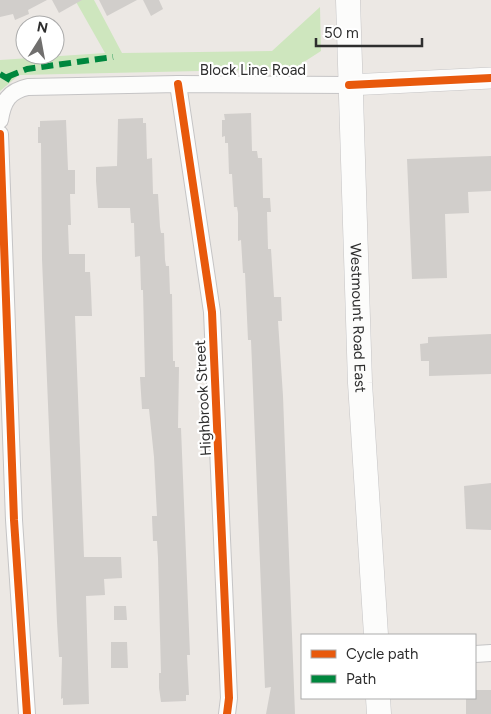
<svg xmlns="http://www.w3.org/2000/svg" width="491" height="714" font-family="Figtree,sans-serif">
<rect width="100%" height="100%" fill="#ece8e4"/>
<polygon fill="#cee6be" points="75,0 94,0 122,53 272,51 320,7 321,51 293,69 19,75 0,91 0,60 105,53"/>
<g fill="#d1cecb">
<polygon points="0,0 47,0 28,10 29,14 15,20 13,14 0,17"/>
<polygon points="52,0 82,0 59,13"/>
<polygon points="99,0 137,0 107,16"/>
<polygon points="143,0 159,0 163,9 151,16"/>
<polygon points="251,113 252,151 257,151 258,158 262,158 263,198 270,198 271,212 267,212 268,249 271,249 274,297 281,297 282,321 278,321 283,396 295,714 266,714 271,687 265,688 251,340 248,340 245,273 243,273 241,240 238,241 238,213 237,207 234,207 232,174 229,174 228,143 225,143 225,136 222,137 222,120 225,120 224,114"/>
<polygon points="143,118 143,123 146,123 147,159 152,158 153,194 158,194 160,227 161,233 164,233 165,260 166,266 169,266 170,294 172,294 173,361 175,361 175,367 179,367 178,428 181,428 190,655 187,655 189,695 186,695 186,701 161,702 159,688 159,673 161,673 158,558 157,541 153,541 152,516 157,516 154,457 149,409 142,409 140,377 145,377 143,290 141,290 140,256 135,257 134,223 131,223 130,208 98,208 96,181 96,167 117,166 118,119"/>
<polygon points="66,120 68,170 75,170 75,194 70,194 71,225 68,225 69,254 85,254 85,272 90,272 91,290 92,316 75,316 84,557 121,557 122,578 104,579 105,595 86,596 89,704 63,705 63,698 61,699 62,657 59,657 57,622 42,259 41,143 38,143 38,127 40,127 40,121"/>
<polygon points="491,156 491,191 468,192 469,213 445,214 447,278 412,279 407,159"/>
<polygon points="491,334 491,374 429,376 429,361 421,361 420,344 428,343 428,337"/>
<polygon points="491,483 491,530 466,529 464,486"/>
<polygon points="114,606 126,606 127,620 114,620"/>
<polygon points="111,642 127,642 128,668 111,668"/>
<polygon points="475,690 491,690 491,714 466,714 466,698 475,698"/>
</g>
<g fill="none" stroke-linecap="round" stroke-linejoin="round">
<g stroke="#c5c4c5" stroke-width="18">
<g id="minor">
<polyline points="178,84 212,312 229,698 227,714"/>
<path d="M0,120C3,101 9,91 28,87L178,84L349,85"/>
<polyline points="0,134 14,520 27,714"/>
<polyline points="475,654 491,653"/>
</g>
</g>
<g stroke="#c5c4c5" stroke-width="22">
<polyline id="tertiary" points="349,85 491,78"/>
</g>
<g stroke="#c5c4c5" stroke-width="25">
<g id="secondary">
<path id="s1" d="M348,0L360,383L376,635"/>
<polyline points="378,698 379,714"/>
</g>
</g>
<use href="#minor" stroke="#fcfcfb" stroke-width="16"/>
<use href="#tertiary" stroke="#fcfcfb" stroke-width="21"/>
<use href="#secondary" stroke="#fcfcfb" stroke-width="24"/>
<g stroke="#00873e" stroke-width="6" stroke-dasharray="12 6" stroke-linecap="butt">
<polyline points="0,74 13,82"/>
<polyline points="7,77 27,69 113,57"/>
</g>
<g stroke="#fff" stroke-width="11">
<g id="cycleway">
<polyline points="178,84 212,312 229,698 227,714"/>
<polyline points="349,85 491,78"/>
<polyline points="0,134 14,520 27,714"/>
</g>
</g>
<use href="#cycleway" stroke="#e8590c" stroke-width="8"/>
</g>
<g text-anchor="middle" stroke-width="4.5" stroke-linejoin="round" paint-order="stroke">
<g font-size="15" fill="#2e2e2e" stroke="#fff">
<text x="253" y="75">Block Line Road</text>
<text dy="5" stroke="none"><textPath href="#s1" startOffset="318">Westmount Road East</textPath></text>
<text transform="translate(203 398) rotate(-93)" y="5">Highbrook Street</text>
</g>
</g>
<rect x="301" y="634" width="175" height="65" fill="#ffffff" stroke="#ababab"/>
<rect x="311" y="650" width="25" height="8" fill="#e8590c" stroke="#ababab"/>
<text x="346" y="659" font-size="15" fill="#2e2e2e">Cycle path</text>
<rect x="311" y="675" width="25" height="8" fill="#00873e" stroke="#ababab"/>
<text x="346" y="684" font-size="15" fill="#2e2e2e">Path</text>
<g transform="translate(40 40) rotate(11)"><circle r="24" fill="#ffffff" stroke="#ababab"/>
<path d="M0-4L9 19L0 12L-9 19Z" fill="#706f6e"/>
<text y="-8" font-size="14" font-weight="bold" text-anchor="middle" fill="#2e2e2e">N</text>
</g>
<path d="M316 38v8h106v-8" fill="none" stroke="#2e2e2e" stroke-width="2.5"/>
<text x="324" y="38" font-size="15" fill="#2e2e2e" stroke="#ffffff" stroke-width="4" paint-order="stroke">50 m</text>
</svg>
